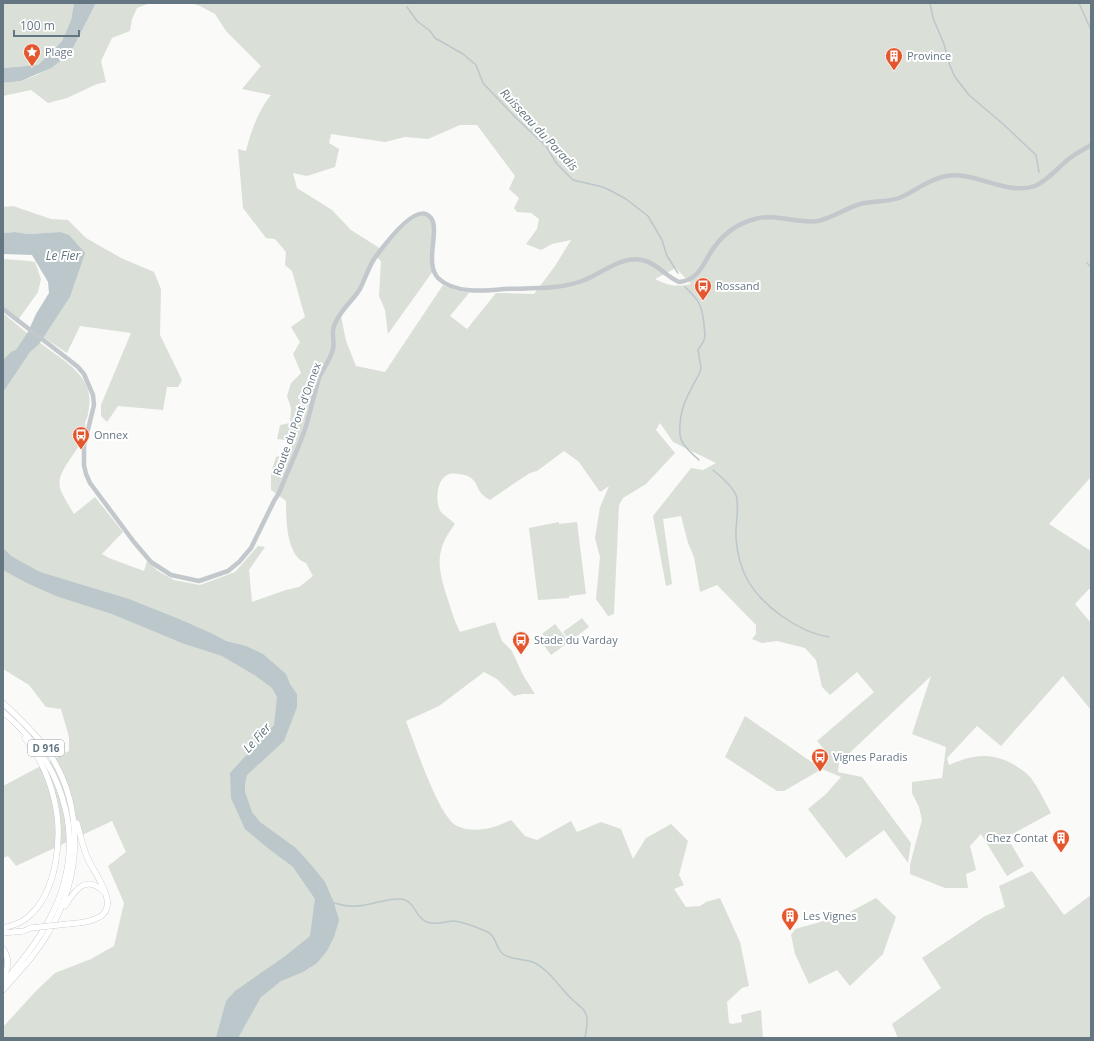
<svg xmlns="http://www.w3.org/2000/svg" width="1094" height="1041" font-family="'Open Sans',sans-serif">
<rect width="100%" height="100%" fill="#fafaf8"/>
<g fill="#dadfd7" fill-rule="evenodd">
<polygon points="3,3 74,3 71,20 62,41 38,65 3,68"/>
<polygon points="96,3 150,3 137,8 132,19 130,31 112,38 101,61 106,82 97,84 67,98 48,103 31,90 3,96 3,83 21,81 37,75 44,71 74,46"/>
<path d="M191,3H1091V477L1049,524L1091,551V589H1089L1075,604L1091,623V710L1063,676L1001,746L977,726L947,758L949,765C972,755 989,752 1011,763C1018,767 1026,772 1031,778C1039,789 1045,802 1051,813L1007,837L1024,866L1007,876L981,834L970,846L976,870L966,874L968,888H945L910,874V865L913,853L922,820L919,807L912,793V782L942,778L946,747L912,734L931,676L839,763L838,772L862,777L911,843L908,863L884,830L846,858L808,809L826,794L841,777L822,769L784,791H777L725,757L745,716L813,763L824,749L817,741L874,692L857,672L830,695L822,687L816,660L805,648L777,641L762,643L752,639L756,634V625L717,585L700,592L694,557L688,543L681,516L663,519L672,584L666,586L653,516L691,468L703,470L716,463L673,442L660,423L656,430L675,453L646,484L623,498L619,505L614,614L608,616L596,599L600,557L595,538L600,507L609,486L600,492L579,462L564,451L537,471L530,473L519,480L490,500C488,499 485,497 483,495C475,488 479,480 465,475C459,474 452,472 447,475C436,481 435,503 441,512C445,516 451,520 455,524C435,550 437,566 447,597C451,609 454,620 460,632L495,622L502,641L512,651L523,675L535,694H523L514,696L497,679L484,672L439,706L406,721C414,742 439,818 457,826C475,834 495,828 511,820L525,836L537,840L571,821L577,832L601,822L621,829L633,859L646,838L671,824L688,841L679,875L684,885L674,889L686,907L700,906L706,902L720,898L740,942L749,986L742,988L727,1002L729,1023L732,1024L742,1022L741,1015L761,1010L763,1038H3V1027L36,991L55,973L91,959L114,946L124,903L108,866L126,852L112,821L16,866L8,856L3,858V786L69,751V737L61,709L46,707L29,685L3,669V313C17,325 32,337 47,348C66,362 94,378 89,407C88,413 88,417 85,422C89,447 55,466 60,488C62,495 70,507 74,514L95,497L123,532L102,554L109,558L144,571L147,561L158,571L174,580L200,585L235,572L258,546L265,547L249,570L252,602L286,590L299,587L313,576L306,563C286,556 286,518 286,501L271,490V473L276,457L290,453L293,441L277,439L280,425L290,423L291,408L287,396L291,383L301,373L293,354L300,342L291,327L305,317L292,271L285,265L286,252L275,239L266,238L243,208L238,149L246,151C251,131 258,111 271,95L242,89L261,66L226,31L215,14L200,6ZM460,125H477L515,176L509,189L519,198L514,208L517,212L531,213L539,219L537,229L526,244L541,250L552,244L571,240L555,266L534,294L496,293L467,329L450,316L469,293L455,290L443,285L385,372L356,366L346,341L341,316L347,305L359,289L376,257L381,261L379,296L385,310L388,334L433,271V222L425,213L407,220L381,249L351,230L332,210L297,188L293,173L307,176L335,167L339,149L329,143L331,134L385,142L405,137L428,139ZM676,268L691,284C676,287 669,286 655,279Z"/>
<polygon points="13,206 51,219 68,220 86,238 121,258 154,272 161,289 160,335 182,380 178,387 167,387 163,410 118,406 107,422 101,416 101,405 131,333 80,326 67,353 43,337 70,297 84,253 60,232 28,234 15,232 3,233 3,207"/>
<polygon points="3,259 30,261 35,262 41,279 38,292 18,320 3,307"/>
<polygon points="559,522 559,524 577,522 586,594 569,596 569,598 538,600 529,528"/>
<polygon points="582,618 589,627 570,641 563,632"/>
<polygon points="555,624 569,642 551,655 538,637"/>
<polygon points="1032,871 1064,915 1091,895 1091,1038 898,1038 892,1024 941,988 922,958 985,916 1005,907 999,886"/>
<polygon points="876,898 896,917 883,954 850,986 837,970 809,984 795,954 791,935 795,929 842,916"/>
</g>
<g fill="#bbc7cb">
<polygon points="74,3 96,3 74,46 64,58 51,68 21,81 3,83 3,68 38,65 62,41 71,20"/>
<polygon points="15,232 28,234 60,232 69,235 85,253 70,297 39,344 30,352 3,392 3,360 11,352 16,350 28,332 36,314 49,293 48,282 32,255 3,254 3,233"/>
<polygon points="3,548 11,556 40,572 129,599 179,619 213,634 226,641 246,646 263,654 286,674 290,684 297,694 297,707 284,741 247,775 245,784 245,792 252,812 260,822 296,848 313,867 325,882 334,903 339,920 334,937 327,951 317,963 303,972 281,981 261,997 238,1038 216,1038 226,1001 235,991 284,957 310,936 315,899 293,867 269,849 245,829 231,798 230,773 274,725 277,697 272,688 256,676 222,656 182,643 112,614 56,596 27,583 3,570"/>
</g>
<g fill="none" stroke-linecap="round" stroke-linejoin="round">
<g stroke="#bbc7cb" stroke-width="1.5">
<polyline points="930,3 933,18 944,44 950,66 955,77 969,95 1003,124 1036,155 1039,172"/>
<polyline points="1079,3 1091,30"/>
<polyline points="407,7 417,21 430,31 435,38 463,54 476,65 483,83 516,118 546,146 557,164 573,180 603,187 615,193 626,199 648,216 662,240 667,256 678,273"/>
<polyline points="1087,263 1091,267"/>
<path d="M685,287C699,300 702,305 704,324C704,329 706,335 704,340C703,343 700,347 698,350L701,368L700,372C691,390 681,404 680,424C680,429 679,434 681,439C684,448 693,454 699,460"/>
<path d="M713,470C721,477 732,485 736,495C740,508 735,524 736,538C737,551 740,566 747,579C762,606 798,632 829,637"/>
<path d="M332,902C342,906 355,907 365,905C377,903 389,898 401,899C416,901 414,917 427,922C436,926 445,921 454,921C462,922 476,927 483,930C499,936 493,945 503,954C512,961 526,958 535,963C539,965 544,969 547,972C557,981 564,993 574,1001C578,1005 584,1008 586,1014C589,1022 586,1030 585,1038"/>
</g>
<g stroke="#b4b9bd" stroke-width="6">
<g id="trunk">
<path d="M3,703C18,717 33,731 45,747C85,803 83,876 48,933C36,954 19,972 3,990"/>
<path d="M3,712C66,765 90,844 49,920C37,943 19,964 3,984"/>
<path d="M65,906C75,890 86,873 105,893"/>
<path d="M68,924C77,923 87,923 95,919C123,909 96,876 89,861C83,850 81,836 77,823"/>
<path d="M3,928C12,926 21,923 28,917C58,892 63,834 54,799C49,777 39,756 25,738"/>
<polyline points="3,933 24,931 31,928"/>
<path d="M3,949C11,960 7,969 3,981"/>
</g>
</g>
<path stroke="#c3c8cc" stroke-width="4.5" d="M3,309L68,359L78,367L84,374L93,395L94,405L84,446V465L86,474L90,483L134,542L151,562L171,575L199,581L228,571L239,562L251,548L274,501L279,493C288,470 299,448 306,426C311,410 314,394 319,378C323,368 331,359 333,349C335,341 331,333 334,326C339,311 352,302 360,289C365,279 368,269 374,259C382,248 411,208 426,214C445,222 422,261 438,278C454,294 484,291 504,289C530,288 557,290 582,281C602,274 623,253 646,261C658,265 667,277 679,282C701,280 704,260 715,246C725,233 739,223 755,219C775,213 797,224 818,221C833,218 846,208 860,204C872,201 888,202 899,198C915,192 928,179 946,176C975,171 1007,196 1035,186C1049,180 1059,166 1070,158C1077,153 1084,149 1091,145"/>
<use href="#trunk" stroke="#fff" stroke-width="5.5"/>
<g stroke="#b4b9bd" stroke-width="6" stroke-linecap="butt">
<polyline id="trunk-bridge" points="31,928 68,924"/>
</g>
<use href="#trunk-bridge" stroke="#fff" stroke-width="5.5"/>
</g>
<defs>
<g id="sight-pin" transform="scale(0.9)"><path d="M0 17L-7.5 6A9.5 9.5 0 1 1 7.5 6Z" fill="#e4572e" stroke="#fff"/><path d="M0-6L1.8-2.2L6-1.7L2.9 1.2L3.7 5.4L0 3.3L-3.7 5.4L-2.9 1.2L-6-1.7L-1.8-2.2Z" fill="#fff"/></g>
<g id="building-pin" transform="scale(0.9)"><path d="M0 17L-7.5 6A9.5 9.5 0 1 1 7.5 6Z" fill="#e4572e" stroke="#fff"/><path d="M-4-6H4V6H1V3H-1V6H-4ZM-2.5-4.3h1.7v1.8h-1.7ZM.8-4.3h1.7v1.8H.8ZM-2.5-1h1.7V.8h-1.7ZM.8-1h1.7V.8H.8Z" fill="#fff"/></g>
<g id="bus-pin" transform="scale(0.9)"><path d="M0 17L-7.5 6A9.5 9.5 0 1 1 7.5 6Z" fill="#e4572e" stroke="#fff"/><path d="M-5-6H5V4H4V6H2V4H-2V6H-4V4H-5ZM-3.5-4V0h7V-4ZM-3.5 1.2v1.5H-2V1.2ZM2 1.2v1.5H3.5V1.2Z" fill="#fff"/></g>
</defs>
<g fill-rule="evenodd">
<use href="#sight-pin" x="32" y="52"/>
<use href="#building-pin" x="894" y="56"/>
<use href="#bus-pin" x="703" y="286"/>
<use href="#bus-pin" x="81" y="435"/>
<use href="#bus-pin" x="521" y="640"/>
<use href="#bus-pin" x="820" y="757"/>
<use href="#building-pin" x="1061" y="838"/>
<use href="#building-pin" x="790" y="916"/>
</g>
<g text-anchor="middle" stroke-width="4" stroke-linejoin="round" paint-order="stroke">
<rect fill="#fff" stroke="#939fa8" stroke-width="1" x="28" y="740" width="36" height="16" rx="3"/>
<g font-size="10" font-weight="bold" fill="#657683">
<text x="46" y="752">D 916</text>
</g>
<g font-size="11" fill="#657683" stroke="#fff" text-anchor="start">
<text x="45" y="56">Plage</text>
<text x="907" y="60">Province</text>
<text x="716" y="290">Rossand</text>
<text x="94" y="439">Onnex</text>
<text x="534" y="644">Stade du Varday</text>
<text x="833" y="761">Vignes Paradis</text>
<text x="1048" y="842" text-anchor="end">Chez Contat</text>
<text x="803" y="920">Les Vignes</text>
</g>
<g font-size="11" fill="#657683" stroke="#fff">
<text transform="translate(297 419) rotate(-70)" y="4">Route du Pont d'Onnex</text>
</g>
<g font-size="12" font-style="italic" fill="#60757c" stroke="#fff">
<text transform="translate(539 130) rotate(47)" y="4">Ruisseau du Paradis</text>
<text x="63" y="260">Le Fier</text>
<text transform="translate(257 738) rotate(-48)" y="4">Le Fier</text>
</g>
</g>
<rect width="1094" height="1041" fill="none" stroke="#657683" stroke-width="8"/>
<path d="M14 30v6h65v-6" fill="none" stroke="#657683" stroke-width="2"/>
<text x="20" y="30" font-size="12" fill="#657683" stroke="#ffffff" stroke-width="3" paint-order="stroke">100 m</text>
</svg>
